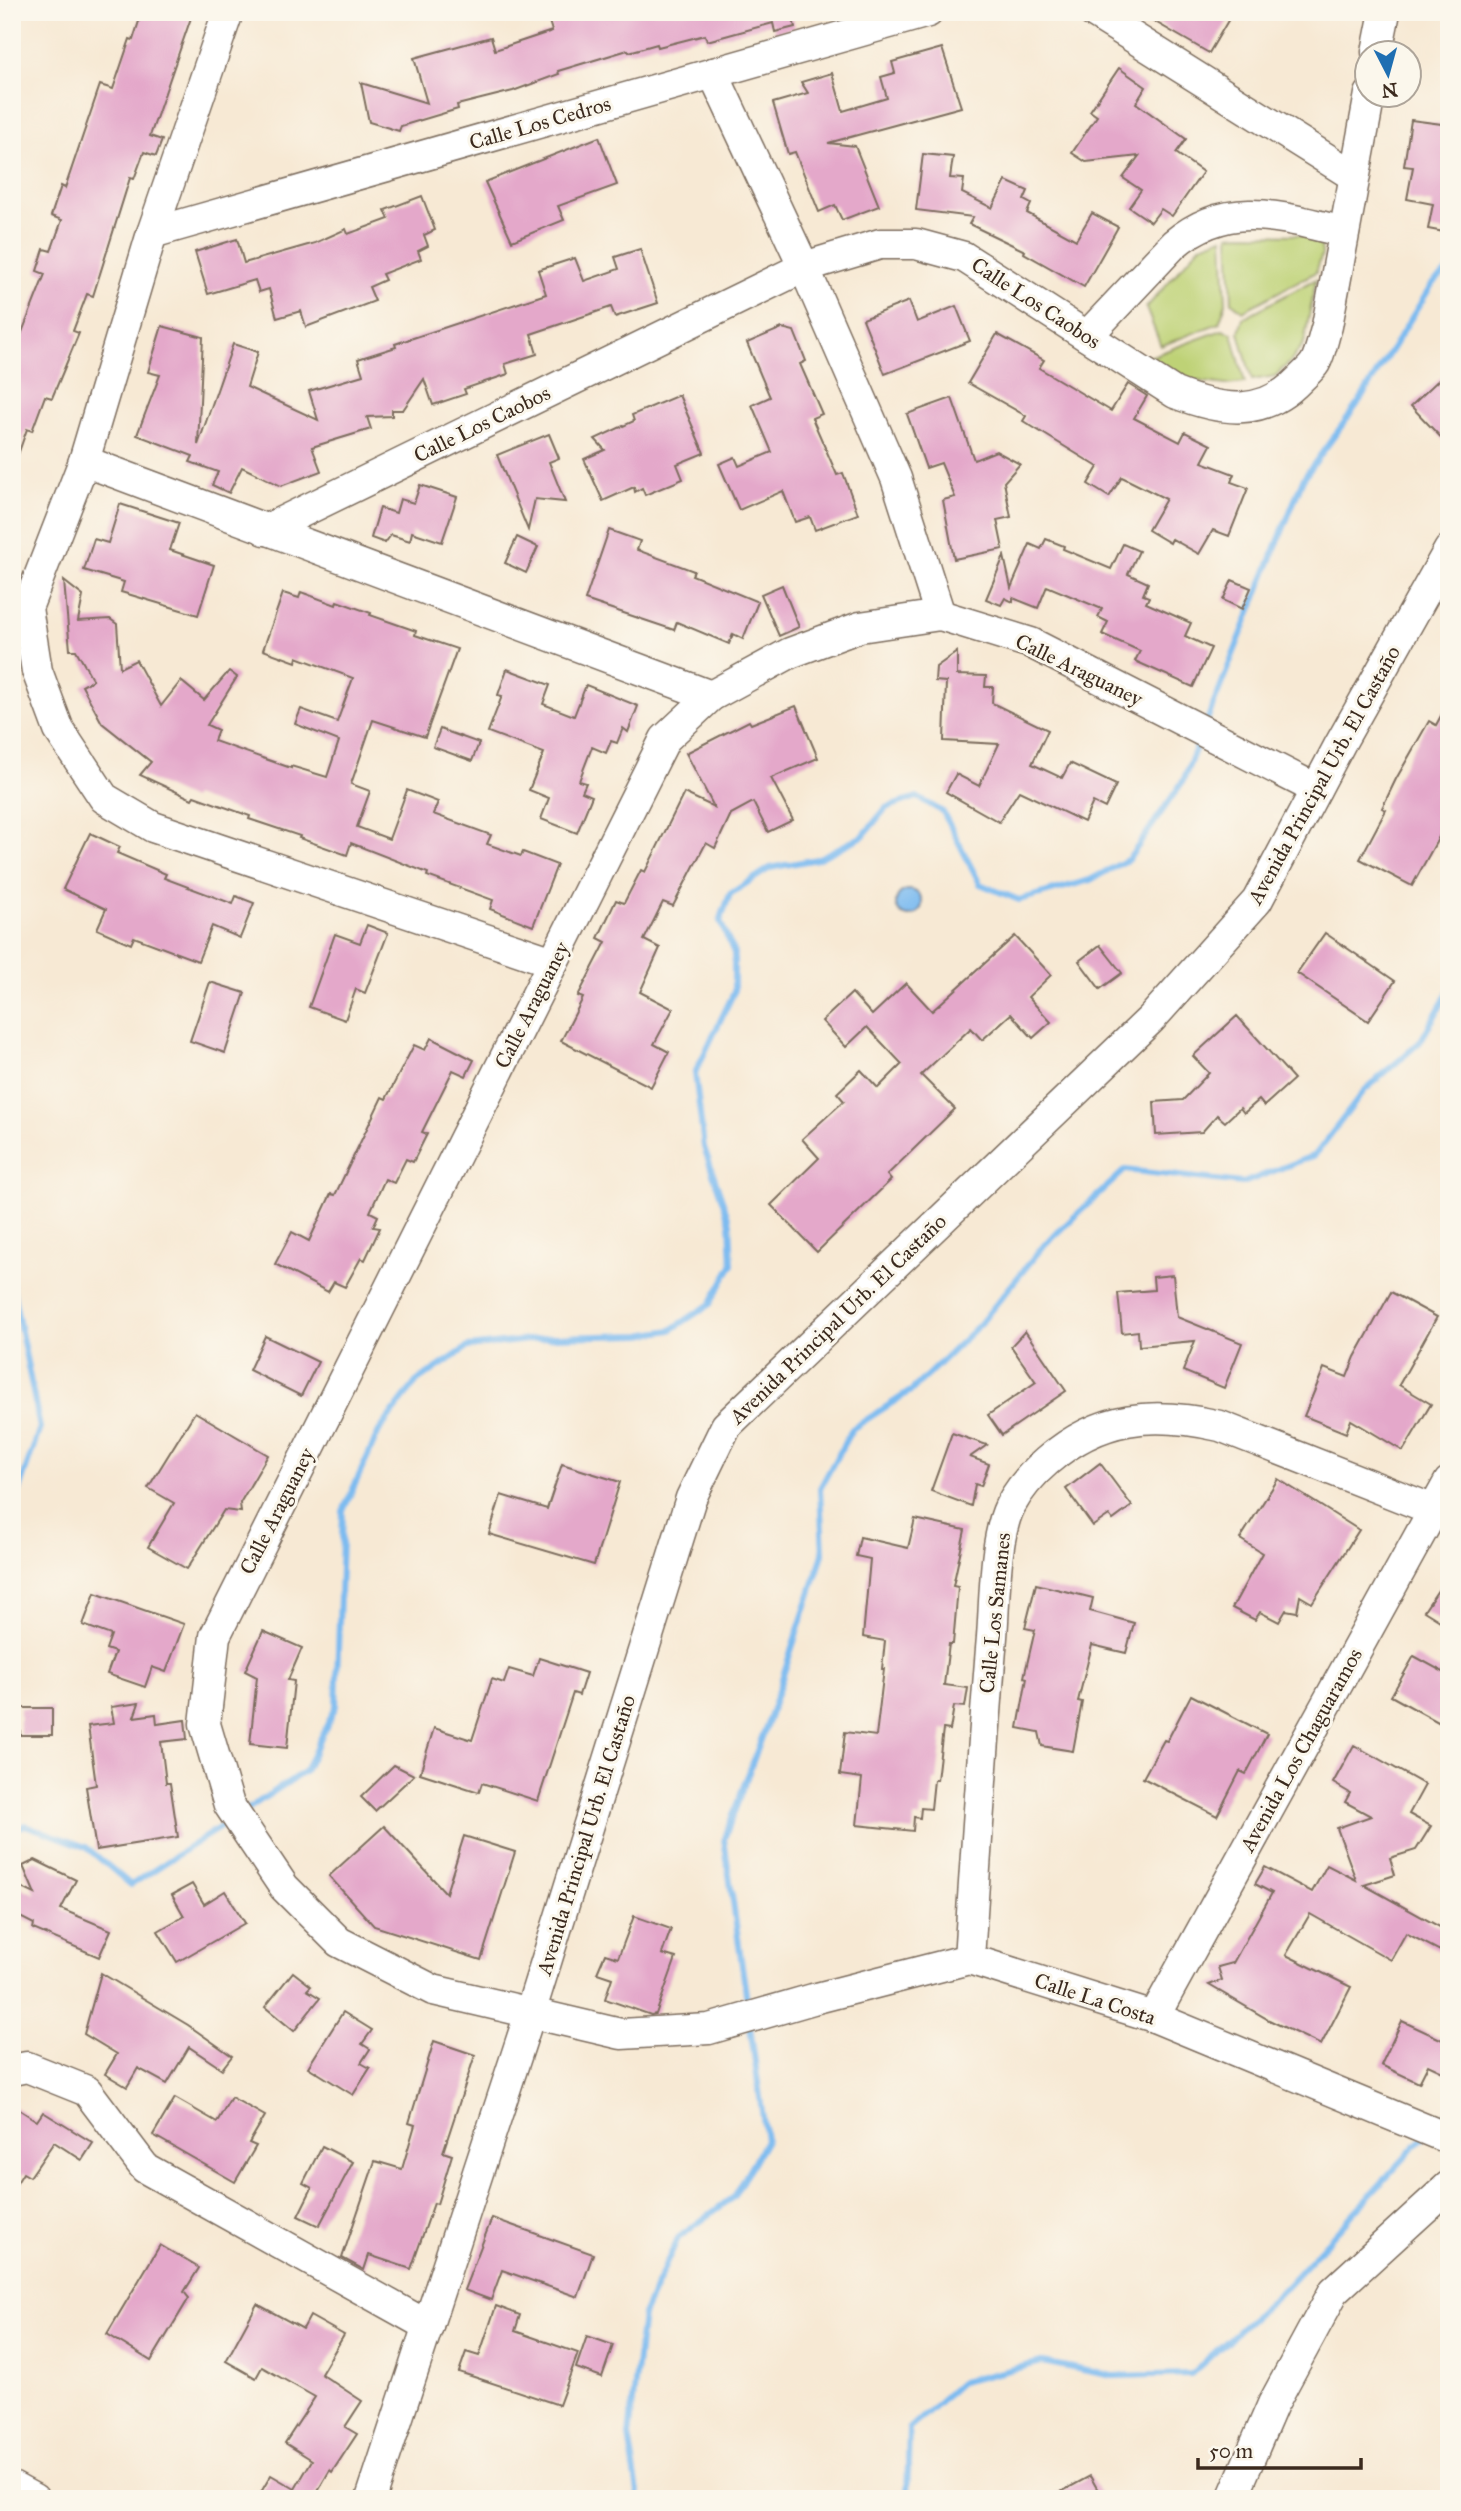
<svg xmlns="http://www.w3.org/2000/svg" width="1461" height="2511" font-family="'IM FELL Great Primer',serif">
<rect width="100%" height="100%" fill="#fbf7ec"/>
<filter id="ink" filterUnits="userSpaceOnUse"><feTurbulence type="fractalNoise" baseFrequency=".0143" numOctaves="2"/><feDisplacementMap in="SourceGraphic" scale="14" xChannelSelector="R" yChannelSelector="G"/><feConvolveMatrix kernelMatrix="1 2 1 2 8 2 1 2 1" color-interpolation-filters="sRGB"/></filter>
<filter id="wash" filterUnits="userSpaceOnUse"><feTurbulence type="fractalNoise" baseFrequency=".00686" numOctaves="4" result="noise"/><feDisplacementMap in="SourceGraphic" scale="28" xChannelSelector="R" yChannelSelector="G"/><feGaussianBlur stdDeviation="1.57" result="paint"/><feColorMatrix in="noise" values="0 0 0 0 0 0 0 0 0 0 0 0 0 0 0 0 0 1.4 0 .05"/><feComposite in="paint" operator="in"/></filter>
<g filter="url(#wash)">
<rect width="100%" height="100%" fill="#f7e9d4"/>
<g fill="#bed276" stroke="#7c7e4a" stroke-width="2">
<polygon points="1241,234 1305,235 1321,246 1322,254 1316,272 1243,311 1232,302 1229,235"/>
<polygon points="1223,237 1226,303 1219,323 1161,346 1146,308 1201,245"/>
<polygon points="1316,279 1304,343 1291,361 1275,376 1252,380 1239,332 1243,318"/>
<polygon points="1222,330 1232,333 1245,383 1226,385 1182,379 1147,358"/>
</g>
<circle fill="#7dbbf0" stroke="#5c7287" stroke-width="2" cx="909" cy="903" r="13"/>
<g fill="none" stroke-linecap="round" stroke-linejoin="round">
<g stroke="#7dbbf0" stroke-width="6">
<polyline points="1206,723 1303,479 1359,402 1433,283 1449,270"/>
<polyline points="12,1286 40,1428 12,1510"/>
<polyline points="243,1812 305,1771 336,1706 343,1511 379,1431 416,1382 468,1347 553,1337 641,1335 671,1330 710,1304 732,1265 730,1223 704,1147 695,1073 734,992 734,953 720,921 730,894 770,868 817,859 863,836 886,808 917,797 943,812 980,884 1019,900 1090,880 1129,859 1183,781 1199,740"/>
<polyline points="12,1830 25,1825 86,1847 131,1885 231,1820"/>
<polyline points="748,2008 724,1839 768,1721 823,1554 820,1488 852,1429 912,1390 979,1325 1045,1244 1125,1170 1243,1183 1315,1155 1365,1090 1420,1042 1449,991"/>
<polyline points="1436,2125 1449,2111"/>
<polyline points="639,2499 629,2436 643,2315 678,2238 733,2197 766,2140 750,2026"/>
<polyline points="907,2499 909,2429 961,2382 1042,2362 1113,2376 1191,2374 1280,2293 1423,2138"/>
</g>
</g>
<g id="blocks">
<g fill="#e4a8ca">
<polygon points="142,12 193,12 150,136 162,140 156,156 144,152 134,179 130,178 93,296 87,294 73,331 79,333 52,398 45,396 32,431 27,429 15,463 12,463 12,343 17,345 45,274 37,271 44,249 51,251 62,220 51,216 61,186 65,188 100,85 113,89 130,39 133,40"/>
<polygon points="546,12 791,12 795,27 775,32 773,23 707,41 705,35 658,47 657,44 629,52 628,50 558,71 559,74 513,91 457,105 458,109 401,126 399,131 369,122 361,83 427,103 414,58 491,37 495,50 552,31"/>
<polygon points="1138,12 1233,12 1209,53"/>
<polygon points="942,48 961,107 828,143 855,146 879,206 842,220 835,205 819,212 795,152 788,154 773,103 808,93 801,82 832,73 843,111 887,98 881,77 895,73 892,62"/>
<polygon points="1119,68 1146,87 1136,103 1186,139 1176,153 1203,172 1172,216 1161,209 1151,222 1129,207 1141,190 1123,178 1139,156 1086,162 1072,153 1097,116 1090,111"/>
<polygon points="1411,120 1449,125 1449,233 1428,229 1433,204 1407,199 1413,167 1404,166"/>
<polygon points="599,137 617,185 558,206 564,220 512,241 485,182"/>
<polygon points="923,154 953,157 950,178 964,179 962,193 992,208 1006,181 1028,191 1024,200 1031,204 1027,213 1076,240 1092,213 1118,227 1084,287 1024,253 1025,251 969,224 973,217 916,210"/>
<polygon points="422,196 435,230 424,235 428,246 418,251 421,259 382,274 385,280 369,287 375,301 306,327 301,311 277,318 269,289 259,292 255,280 208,294 195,252 237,239 244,263 315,243 346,229 348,234 389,219 385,210"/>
<polygon points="640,249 658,303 615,317 611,307 531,334 537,354 505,364 508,374 464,389 466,394 433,405 424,379 403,410 392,410 392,416 367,417 371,429 312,447 321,471 281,486 242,467 229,493 212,485 218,472 190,462 193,456 137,435 160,375 148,372 162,326 203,337 198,445 233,344 258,352 247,387 318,420 309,391 363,375 358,359 396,347 395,344 546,294 538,270 575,258 584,281 619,269 615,257"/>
<polygon points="909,301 917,322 956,306 970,341 885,374 863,319"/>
<polygon points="782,328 794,331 806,361 800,364 822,414 812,418 837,475 843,473 858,514 815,530 810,517 795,522 783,491 739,510 719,464 735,457 739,466 772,452 752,405 770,397 747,343"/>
<polygon points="997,334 1044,360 1039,368 1111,411 1128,384 1147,396 1134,418 1180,442 1185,432 1211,445 1202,462 1234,474 1231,482 1248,488 1229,536 1213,530 1199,554 1172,539 1170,543 1148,530 1166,499 1122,477 1109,497 1088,484 1098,467 1023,421 1026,416 968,383"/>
<polygon points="1449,370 1449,446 1411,406"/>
<polygon points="679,395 704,453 677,464 683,479 645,495 642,488 635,492 634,487 603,501 584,459 605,450 595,439 634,421 632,415"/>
<polygon points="952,398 974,460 996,451 1020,464 1004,482 1011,517 997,520 1003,549 954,559 943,500 955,497 941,463 926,468 907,414"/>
<polygon points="549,434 559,458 549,462 565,502 535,499 528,530 497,455"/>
<polygon points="420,485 457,497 442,542 412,532 410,541 391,535 385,543 371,538 380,508 396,513 400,499 414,503"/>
<polygon points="120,504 179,523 170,550 214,565 198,615 121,592 124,582 84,570 94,539 108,543"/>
<polygon points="609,530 640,541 637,550 694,571 692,575 758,602 743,639 733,634 729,644 677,622 674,630 585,600"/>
<polygon points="517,537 538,547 526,573 505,563"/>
<polygon points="1046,539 1064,546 1063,549 1111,569 1123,544 1139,551 1128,574 1148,583 1143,595 1149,597 1146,603 1191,623 1185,636 1211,648 1193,687 1135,661 1140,651 1102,634 1108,622 1098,617 1102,609 1047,586 1038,608 1013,598 1013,602 1005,598 1001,605 986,599 1004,556 1011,588 1030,544 1041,549"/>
<polygon points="1232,580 1251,588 1242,609 1223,600"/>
<polygon points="64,581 83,596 78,621 110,619 117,624 120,668 136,660 161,706 181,681 204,700 229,671 237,677 207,725 218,730 214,741 291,768 291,766 327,777 339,741 295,724 301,709 337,722 353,678 297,657 296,662 263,650 283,593 299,598 301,592 336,605 337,601 371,613 370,615 416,631 415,635 457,649 425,737 373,720 351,784 370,791 357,827 389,839 407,790 438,802 433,814 491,835 487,844 521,856 523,852 557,865 533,926 490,909 493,900 427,876 428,873 351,843 347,855 299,838 300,836 249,819 250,816 194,796 192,799 140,775 151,762 102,723 82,686 93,680 76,650 70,650"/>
<polygon points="782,585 799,627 779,636 761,594"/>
<polygon points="957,652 957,675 986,676 985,687 993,687 992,703 1048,730 1032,764 1062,778 1070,763 1116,785 1105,808 1093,802 1084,822 1019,791 999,822 946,792 956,774 979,786 999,744 944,741 946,682 935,681 936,667"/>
<polygon points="507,669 550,685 543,704 574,716 586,685 638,706 628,732 623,728 617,743 611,741 606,753 592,747 579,781 586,783 582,792 592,796 577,833 541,819 549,798 529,790 544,753 488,732 502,696 498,695"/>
<polygon points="1449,701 1449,839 1440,835 1412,886 1360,859 1386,810 1382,808 1396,779 1429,721 1436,725"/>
<polygon points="796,706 818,758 771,778 793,820 768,832 753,802 731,814 715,848 706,843 673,906 663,902 644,940 660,948 640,992 673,1009 654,1044 669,1052 651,1087 561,1041 583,998 578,996 606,942 598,938 616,900 624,903 641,870 645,872 684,793 714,807 686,753 749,721 751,724"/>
<polygon points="440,729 479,743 472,761 433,747"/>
<polygon points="90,833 120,847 117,853 166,874 164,878 233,904 236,896 254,903 240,938 212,926 198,961 134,937 131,944 97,929 106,909 63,889"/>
<polygon points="367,925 388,933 365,993 356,989 345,1020 309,1007 335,934 360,943"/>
<polygon points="1325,933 1395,981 1368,1021 1297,973"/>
<polygon points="1015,936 1051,975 1028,997 1051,1022 1033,1038 1011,1014 982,1040 971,1028 921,1075 955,1109 887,1175 891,1180 817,1252 771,1205 819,1158 802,1139 844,1101 837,1093 861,1070 878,1088 902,1064 867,1027 846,1047 822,1021 852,993 872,1015 906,983 932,1011"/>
<polygon points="1100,945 1122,973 1100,989 1079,961"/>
<polygon points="210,982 245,993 225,1053 190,1041"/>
<polygon points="1237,1016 1294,1079 1264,1106 1259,1100 1244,1113 1240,1108 1225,1122 1217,1115 1202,1132 1156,1135 1154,1102 1183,1100 1209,1073 1193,1056"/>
<polygon points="431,1038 474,1060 466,1076 453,1070 422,1132 427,1134 413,1162 406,1159 394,1183 385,1179 370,1212 378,1216 373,1227 380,1228 365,1260 361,1258 345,1287 334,1282 328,1292 275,1264 292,1232 309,1241 331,1194 335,1195 382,1097 386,1099 414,1045 425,1050"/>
<polygon points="1173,1275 1177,1317 1242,1343 1224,1388 1183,1371 1195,1341 1139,1346 1138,1331 1122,1333 1118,1293 1154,1290 1153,1277"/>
<polygon points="1391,1292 1437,1317 1399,1385 1431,1404 1403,1451 1351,1420 1346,1433 1304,1416 1324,1368 1347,1377 1355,1357"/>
<polygon points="1025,1331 1066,1391 1002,1435 988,1415 1036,1382 1011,1346"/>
<polygon points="265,1336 318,1362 301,1396 249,1370"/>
<polygon points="195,1412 268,1455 240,1503 241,1512 224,1510 187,1569 148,1547 174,1503 148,1488"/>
<polygon points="952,1433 987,1445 970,1457 989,1464 981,1486 975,1484 971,1506 931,1491"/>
<polygon points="1100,1463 1132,1506 1113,1520 1109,1515 1093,1526 1066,1489"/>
<polygon points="562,1464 620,1482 594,1565 489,1534 501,1495 547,1509"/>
<polygon points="1278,1479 1359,1530 1312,1603 1300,1596 1297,1612 1286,1610 1279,1622 1260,1612 1255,1620 1232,1608 1262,1553 1240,1539"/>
<polygon points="915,1519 965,1530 953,1586 958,1587 953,1644 949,1644 944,1685 968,1688 965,1707 954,1706 950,1730 943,1729 937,1780 934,1780 931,1809 921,1808 920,1818 914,1817 913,1831 857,1825 862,1778 840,1775 845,1732 876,1736 884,1669 882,1669 885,1641 863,1637 870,1559 856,1556 860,1537 908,1548"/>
<polygon points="1449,1574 1449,1608 1440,1621 1424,1611"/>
<polygon points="1036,1584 1093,1598 1090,1611 1134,1623 1126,1653 1092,1645 1078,1701 1082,1702 1073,1751 1042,1746 1039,1732 1018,1728 1027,1678 1024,1677 1035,1630 1025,1628"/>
<polygon points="95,1593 184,1624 166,1672 152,1667 145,1687 107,1674 115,1652 106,1649 111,1635 83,1625"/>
<polygon points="263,1631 302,1648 288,1680 294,1681 287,1748 250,1744 257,1677 245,1671"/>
<polygon points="1414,1656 1449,1675 1449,1728 1391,1696"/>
<polygon points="539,1658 586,1673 579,1695 573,1693 538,1801 482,1783 479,1792 420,1773 434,1728 472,1740 492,1679 504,1683 509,1669 533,1676"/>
<polygon points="1191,1695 1267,1734 1246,1774 1240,1771 1217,1816 1143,1778 1164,1740 1167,1741"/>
<polygon points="139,1703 134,1717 156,1714 157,1724 185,1720 187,1739 161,1742 166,1783 170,1783 178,1837 96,1850 86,1787 96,1785 88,1726 114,1723 111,1707"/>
<rect x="20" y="1708" width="32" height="27"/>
<polygon points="1354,1745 1425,1785 1409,1814 1431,1826 1416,1850 1390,1858 1395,1875 1364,1885 1449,1932 1449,1935 1440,1951 1406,1933 1391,1960 1310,1914 1286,1955 1351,1987 1321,2045 1269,2020 1209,1985 1222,1980 1218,1967 1233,1963 1272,1893 1255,1884 1265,1867 1312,1892 1327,1865 1356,1880 1337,1828 1371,1816 1345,1802 1350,1793 1333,1783"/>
<polygon points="394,1765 414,1775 375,1811 361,1797"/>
<polygon points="384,1826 446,1893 464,1836 515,1852 481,1960 374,1926 329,1876"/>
<polygon points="35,1860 76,1880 61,1909 111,1930 99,1957 33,1929 34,1924 12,1913 12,1883 35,1894 23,1866"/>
<polygon points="192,1884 204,1904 225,1891 245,1923 177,1962 158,1931 184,1916 172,1895"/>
<polygon points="634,1916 671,1929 662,1954 676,1958 656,2014 651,2015 605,1999 612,1978 597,1973 605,1954 618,1958"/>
<polygon points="293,1972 311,1986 307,1990 320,1998 294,2031 265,2007"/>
<polygon points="101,1973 188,2025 232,2056 222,2069 189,2047 167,2084 138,2068 127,2087 105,2074 117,2054 84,2034"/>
<polygon points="343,2012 372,2030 362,2044 370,2049 361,2063 370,2068 353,2095 308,2067"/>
<polygon points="1402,2021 1449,2043 1449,2075 1428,2065 1419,2083 1381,2065"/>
<polygon points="434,2041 475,2055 443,2152 452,2155 437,2204 434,2203 411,2269 369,2255 364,2270 342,2258 375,2161 402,2169 415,2125 409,2123"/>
<polygon points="231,2097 265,2116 249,2143 256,2146 235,2182 153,2135 175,2098 217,2122"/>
<polygon points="12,2105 37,2121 43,2112 93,2143 82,2160 54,2142 30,2177 23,2173 12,2191"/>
<polygon points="322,2146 353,2162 319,2226 298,2216 312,2188 303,2183"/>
<polygon points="492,2218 593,2254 578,2297 502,2270 491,2300 464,2290"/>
<polygon points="160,2245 199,2268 184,2292 189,2298 151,2361 107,2334"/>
<polygon points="257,2304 303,2329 310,2316 344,2335 321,2374 362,2401 345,2427 357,2434 332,2472 330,2470 313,2499 257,2499 271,2475 295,2489 312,2460 285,2443 315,2397 262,2367 256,2378 226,2361"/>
<polygon points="496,2306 520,2315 515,2331 578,2353 559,2405 459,2372 466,2352 479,2356"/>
<polygon points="587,2336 613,2345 602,2377 576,2368"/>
<polygon points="1090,2476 1103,2499 1048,2499"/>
</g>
</g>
</g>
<g filter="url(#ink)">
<use href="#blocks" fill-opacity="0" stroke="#7d6d5e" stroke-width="2"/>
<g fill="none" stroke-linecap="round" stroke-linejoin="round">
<g stroke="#7d6d5e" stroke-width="33">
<g id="minor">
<polyline points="228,12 152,233 84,461 27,608 37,671 59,730 104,798 153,827 553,962"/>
<polyline points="1093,12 1354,176"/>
<polyline points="1377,52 1385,12"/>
<polyline points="713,73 804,267 896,478 940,615"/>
<polyline points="152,233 928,12"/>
<path d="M1087,336L1174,244C1229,198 1282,217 1344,232"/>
<polyline points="84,461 711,696"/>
<path d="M265,530L804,267L880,244H916L964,257L1175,393C1221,411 1263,418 1300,379C1305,374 1312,368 1315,363C1321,352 1323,338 1327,326L1370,94"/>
<polyline points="1316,789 1031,643 940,615 860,627 790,653 711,696 665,739 215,1636 205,1724 229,1805 284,1887 339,1942 433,1990 621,2034 709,2029 813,1999 969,1959 1154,2017 1449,2139"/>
<path d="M969,1959C976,1851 983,1744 992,1637C995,1599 994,1539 1010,1506C1019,1489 1033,1473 1047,1461C1100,1415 1153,1411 1220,1426L1449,1516"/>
<polyline points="1154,2017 1449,1482"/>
<polyline points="12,2070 27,2067 87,2091 145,2168 428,2326"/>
<polyline points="12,2487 34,2499"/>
<polyline points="371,2499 525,2029 691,1498 726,1426 1151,1019 1257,901 1340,744 1449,550"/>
<polyline points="1232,2499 1273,2404 1334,2291 1449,2186"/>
</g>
</g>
<use href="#minor" stroke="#fff" stroke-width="30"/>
</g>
</g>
<g text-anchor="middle" stroke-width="6" stroke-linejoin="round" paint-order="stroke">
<g font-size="21" fill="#3b2a1e" stroke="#fbf7ec">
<text transform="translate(540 123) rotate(-16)" y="7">Calle Los Cedros</text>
<text transform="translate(1036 303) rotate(33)" y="7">Calle Los Caobos</text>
<text transform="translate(482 424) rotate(-26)" y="7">Calle Los Caobos</text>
<text transform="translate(1079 670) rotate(26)" y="7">Calle Araguaney</text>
<text transform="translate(1324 775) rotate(-61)" y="7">Avenida Principal Urb. El Castaño</text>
<text transform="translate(532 1005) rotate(-63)" y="7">Calle Araguaney</text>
<text transform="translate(838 1319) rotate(-44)" y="7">Avenida Principal Urb. El Castaño</text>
<text transform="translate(277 1511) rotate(-63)" y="7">Calle Araguaney</text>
<text transform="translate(995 1613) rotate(-84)" y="7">Calle Los Samanes</text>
<text transform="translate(1301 1750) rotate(-61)" y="7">Avenida Los Chaguaramos</text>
<text transform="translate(586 1835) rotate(-73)" y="7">Avenida Principal Urb. El Castaño</text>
<text transform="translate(1095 1999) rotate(18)" y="7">Calle La Costa</text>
</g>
</g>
<rect width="1461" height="2511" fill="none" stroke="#fbf7ec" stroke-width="42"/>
<g transform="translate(1388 74) rotate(174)"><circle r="33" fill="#fbf7ec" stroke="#aea59a" stroke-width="2"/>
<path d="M0-5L12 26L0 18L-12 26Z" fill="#1f6fb2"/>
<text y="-10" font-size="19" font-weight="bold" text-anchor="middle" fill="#3b2a1e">N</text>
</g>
<path d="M1198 2458v10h163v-10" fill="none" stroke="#3b2a1e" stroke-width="3.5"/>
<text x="1209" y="2458" font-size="21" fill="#3b2a1e" stroke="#fbf7ec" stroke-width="5" paint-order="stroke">50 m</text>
</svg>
